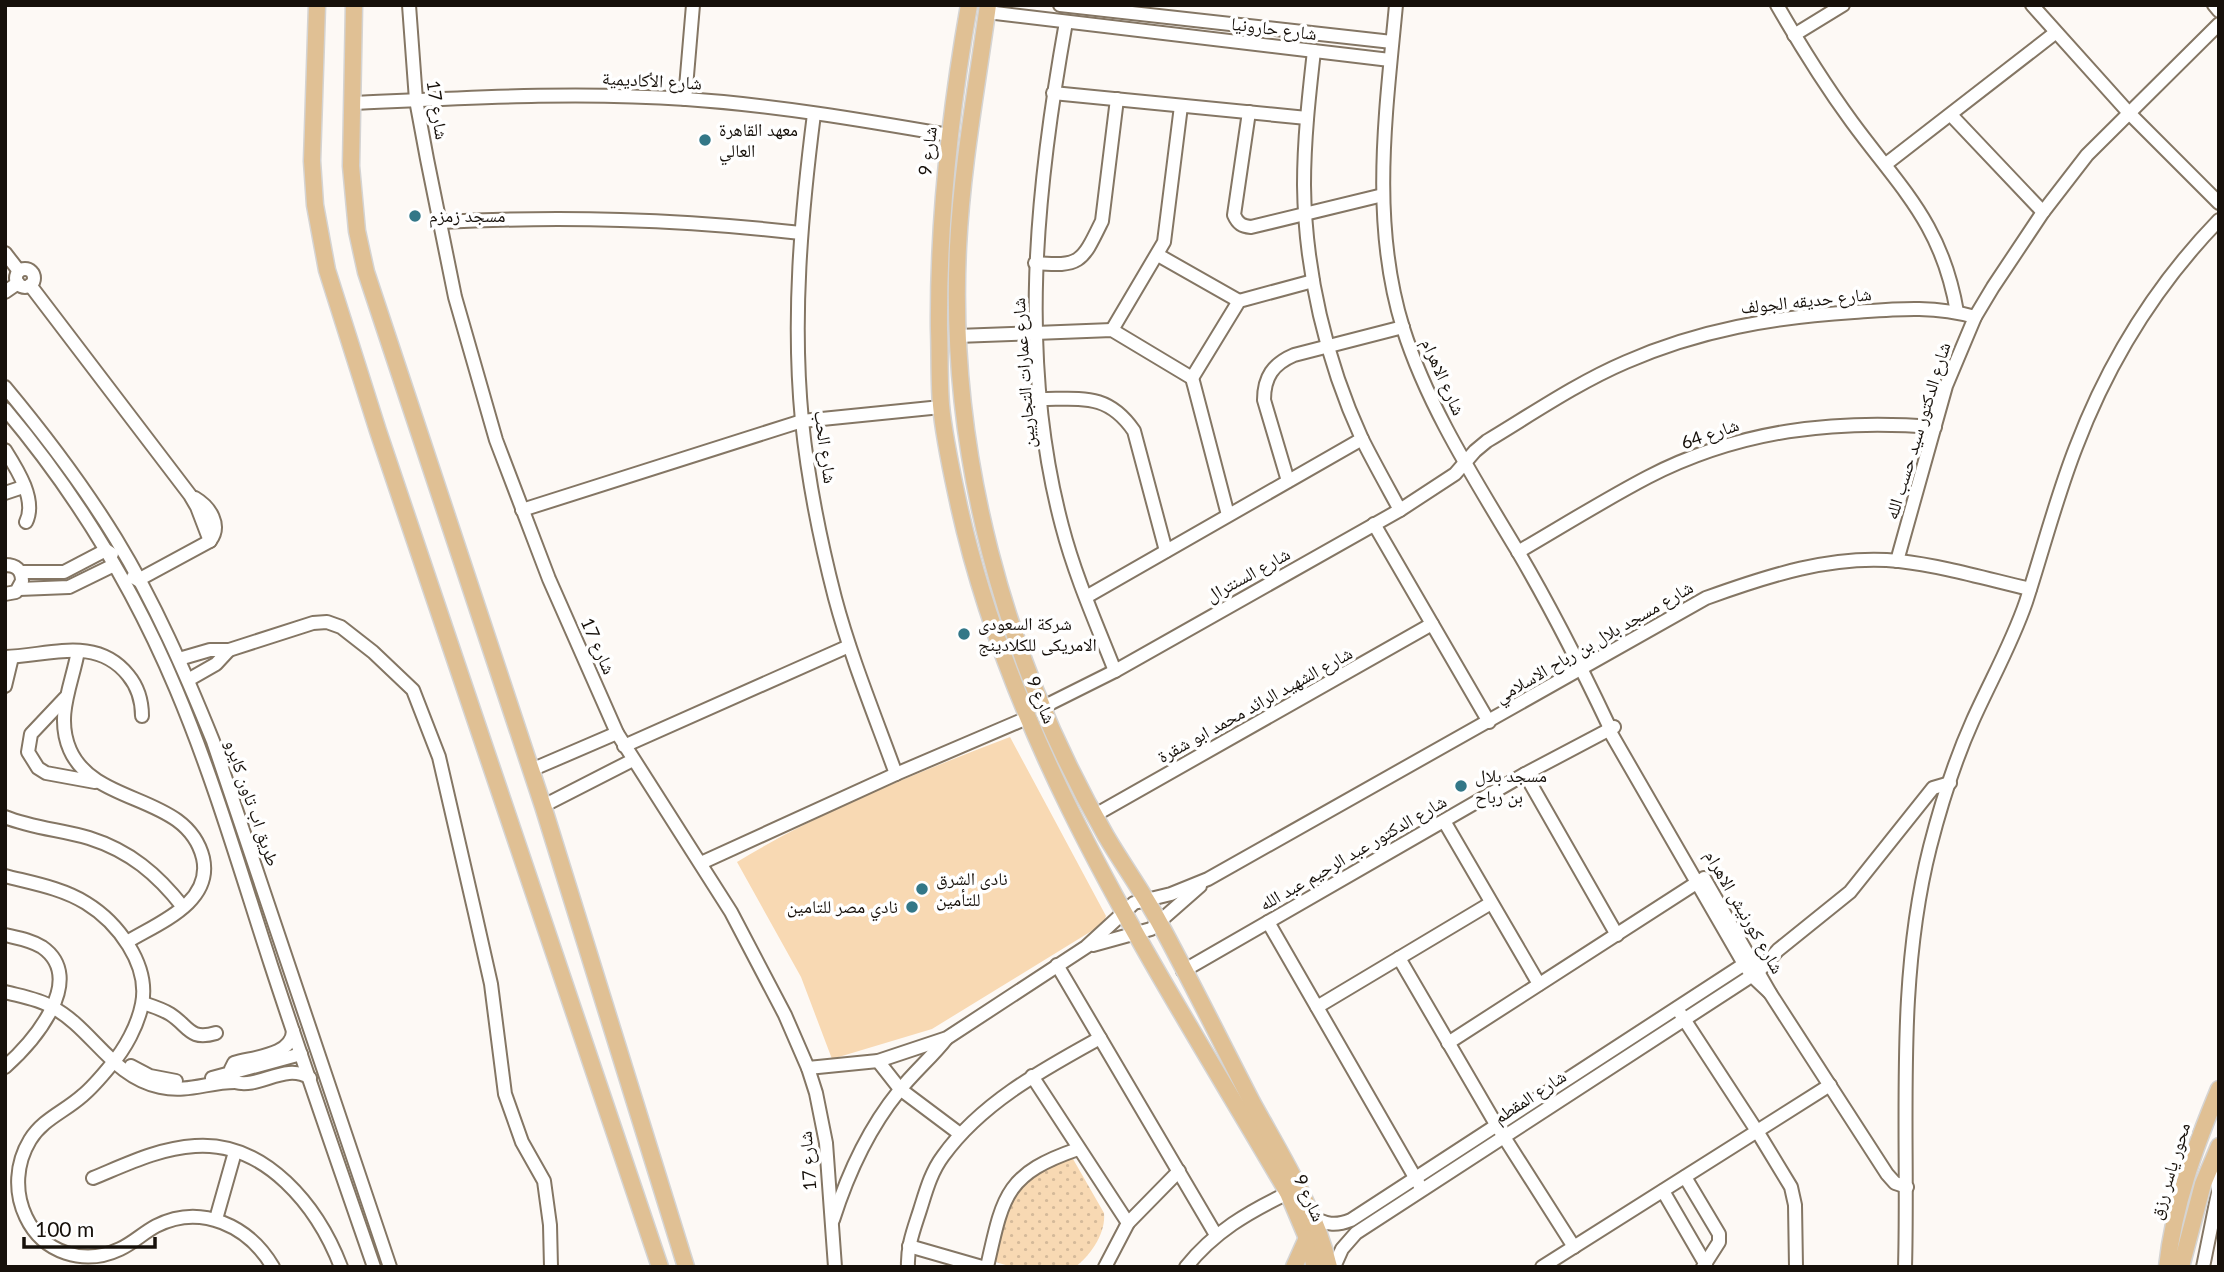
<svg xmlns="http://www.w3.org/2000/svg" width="2224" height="1272" font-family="Lato,'Noto Naskh Arabic',sans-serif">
<defs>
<pattern id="grass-dots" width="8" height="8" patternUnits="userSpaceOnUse" patternTransform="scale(1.75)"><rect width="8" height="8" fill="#f8d9b3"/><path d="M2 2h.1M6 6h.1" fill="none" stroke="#d4b999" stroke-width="1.8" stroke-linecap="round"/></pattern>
</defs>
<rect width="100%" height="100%" fill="#fdf9f5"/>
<path fill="url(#grass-dots)" d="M1069,1152L1104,1213C1106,1233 1091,1255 1075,1267C1052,1267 1010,1272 991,1259L1004,1196Z"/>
<path fill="#f8d9b3" d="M1010,737L1106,916L1103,924L932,1029L832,1059L801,977L737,862C822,810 917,773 1010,737Z"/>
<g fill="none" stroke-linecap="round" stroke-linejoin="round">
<g stroke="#847664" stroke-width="16">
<g id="minor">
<polyline points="409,5 416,100 427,159 455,297 496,440 549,579 617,733 731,912 785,1015 808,1068 816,1093 826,1143 835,1267"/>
<polyline points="1060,5 1392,42"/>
<path d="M1396,5C1386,112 1370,222 1403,328C1428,407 1474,478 1517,550C1550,606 1580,665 1608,724L1609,730L1744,964L1752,976L1770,993"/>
<path d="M1777,5C1800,45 1825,85 1852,122C1902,190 1942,224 1957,312"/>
<polyline points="2032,5 2129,113 2219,203"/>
<polyline points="2214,5 2219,11"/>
<polyline points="987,12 1390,60"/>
<path d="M1066,22C1036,189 1018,360 1062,526C1075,576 1096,623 1115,671"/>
<polyline points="1794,35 1843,5"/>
<path d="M1314,51C1309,95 1304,140 1304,185C1305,271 1326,361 1362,439C1374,463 1387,486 1400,510"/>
<polyline points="1053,93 1307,118"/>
<polyline points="685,99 693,5"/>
<path d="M352,103C463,98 574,91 686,99C774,105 862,120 949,135"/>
<path d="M1249,112L1234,215C1238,224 1242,226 1251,227L1383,195"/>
<path d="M814,114C801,216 792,318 802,421C808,480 820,540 835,598C851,658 875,716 896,774"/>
<polyline points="1951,115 2043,212"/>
<polyline points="1886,164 2055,33"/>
<path d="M440,222C565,216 677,219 801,233"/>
<polyline points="5,253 19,271"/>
<polyline points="1158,255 1239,301"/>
<path d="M1035,263C1081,267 1082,262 1102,221L1117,99"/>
<circle cx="25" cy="278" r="9"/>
<polyline points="30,285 190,495 197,507 210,541"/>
<polyline points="5,292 18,283"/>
<polyline points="1112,330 1164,242 1181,106"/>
<polyline points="957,336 1112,330 1192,378 1194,385 1228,515"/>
<polyline points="1192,378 1239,301 1313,281"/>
<path d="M5,387C45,435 83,485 116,539C155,603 185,672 213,741L390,1267"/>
<path d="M1041,399C1082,399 1108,393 1134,431L1166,551"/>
<path d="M5,409C75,492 134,589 176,689C214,779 241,873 271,965C304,1066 339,1166 374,1267"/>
<path d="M5,450C17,469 37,500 26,522"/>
<path d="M1288,481L1264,400C1264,377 1273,364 1294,355L1403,327"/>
<polyline points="5,493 23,487"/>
<polyline points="522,510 802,421 941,407"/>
<polyline points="1374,524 1489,722"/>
<path d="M1518,552C1561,527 1604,500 1648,477C1739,430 1835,419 1935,427"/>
<polyline points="1897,561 1946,386 1975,317 1993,287 2043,212 2087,155 2219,24"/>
<path d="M5,565C16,565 22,570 22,581L16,592L5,594"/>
<polyline points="21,572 64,572 106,550 112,554"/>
<path d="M133,577L138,580L210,541C222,525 210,507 195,498"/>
<polyline points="19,589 69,587 114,565"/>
<polyline points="1086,597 1362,439"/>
<path d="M78,651C72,685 55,716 70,750C95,807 187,793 203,858C213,903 158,923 127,942"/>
<path d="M5,657C48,656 96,635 128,675C138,687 142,700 142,716"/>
<polyline points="179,659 210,650 229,650 313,623 327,622 341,627 373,652 413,690 439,757 475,913 491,984 505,1094 522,1142 544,1181 550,1225 551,1267"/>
<polyline points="188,680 216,664 229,650"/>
<polyline points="5,686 12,657"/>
<polyline points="65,698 31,734 28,752 38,768 46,773 95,782"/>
<path d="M1043,707L1115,671L1400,510L1455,474L1475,451L1487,441C1532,414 1577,383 1626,362C1699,330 1774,317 1854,312C1896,309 1934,305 1975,317"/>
<polyline points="624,746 849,646"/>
<polyline points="531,770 617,733"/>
<polyline points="1525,774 1617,935"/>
<polyline points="543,806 633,760"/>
<polyline points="1095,815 1432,624"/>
<path d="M5,817C32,828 62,830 89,838C130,851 157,874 183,907"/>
<polyline points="1444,821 1539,984"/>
<polyline points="701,863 896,774 1027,718"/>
<path d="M5,876C32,883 62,888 86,903C117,922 150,964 142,1004C138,1025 125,1049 111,1065C102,1076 93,1087 82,1096C64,1112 43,1119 30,1140C16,1163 14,1192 26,1217C43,1253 84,1266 120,1249C133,1243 143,1233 156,1226C201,1203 249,1226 273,1267"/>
<polyline points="1704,878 1770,993 1887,1174 1895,1183 1907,1187"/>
<polyline points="1268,922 1420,1186"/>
<path d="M5,935C18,938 31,940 42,947C88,979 33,1042 5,1067"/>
<polyline points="1093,945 1151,929 1200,886"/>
<polyline points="1399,958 1497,1126 1574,1247"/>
<polyline points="1057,965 1216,1235"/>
<polyline points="1183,971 1525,774 1614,727"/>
<path d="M5,992C20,996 39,999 52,1007C92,1028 112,1077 160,1087C188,1093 208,1082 235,1082"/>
<path d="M143,1003C152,1006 162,1009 170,1014C189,1026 189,1041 216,1033"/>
<polyline points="1317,1007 1491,903"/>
<polyline points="1680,1013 1757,1131 1791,1187 1795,1205 1796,1267"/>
<path d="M293,1031C292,1056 253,1057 234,1063L231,1069L235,1082C260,1089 285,1062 310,1078"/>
<polyline points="1448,1043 1701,880"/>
<polyline points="878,1061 900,1089 960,1134"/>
<polyline points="131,1066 150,1076 176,1081"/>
<path d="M808,1068L878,1061L947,1038L1086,947L1134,903L1171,894L1208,879L1706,598C1767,576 1833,554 1899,561C1943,566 1987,579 2030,589"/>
<polyline points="1032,1076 1128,1223"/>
<polyline points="212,1078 301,1054"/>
<polyline points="1685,1177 1719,1234 1719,1242 1703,1267"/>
<path d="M93,1178C125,1165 159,1148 195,1146C266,1141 318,1207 341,1267"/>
<polyline points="1663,1191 1706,1265"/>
<path d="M1312,1216C1325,1225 1336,1226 1351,1220L1749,961"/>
<polyline points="216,1219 235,1152"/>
<path d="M833,1220C848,1173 869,1128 899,1091C914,1072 932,1057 946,1039"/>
<polyline points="909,1246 982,1267"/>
<path d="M908,1267C907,1246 914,1229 920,1210C926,1191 931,1172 943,1156C982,1102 1044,1069 1100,1038"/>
<path d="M987,1267C1003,1196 1005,1174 1078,1149"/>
<polyline points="1105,1267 1128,1223 1179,1171"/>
<path d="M1186,1267C1214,1232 1248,1212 1288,1193"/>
<polyline points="1334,1267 1342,1249 1356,1233 1759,971 1778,950 1850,892 1933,788 1950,783"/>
<polyline points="1542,1267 1830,1085"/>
<path d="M1905,1267C1909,1127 1895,985 1930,847C1941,804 1955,760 1973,720C1991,680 2012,643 2026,602C2043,550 2056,498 2076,447C2108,363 2156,285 2219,220"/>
<polyline points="2203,1267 2218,1193 2216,1153"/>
</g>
</g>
<g stroke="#d5d4d3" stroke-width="19">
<g id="major">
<polyline points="317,5 312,161 315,205 327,270 378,431 660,1267"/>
<polyline points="354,5 351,166 357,231 366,272 543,806 686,1267"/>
<path d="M969,5C950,113 938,220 939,329C940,354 939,380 941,405C944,439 952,473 959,506C1015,758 1160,973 1288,1193L1307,1238L1315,1267"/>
<path d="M988,5C977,86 962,165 958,247C948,452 1004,658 1106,836C1123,865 1143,892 1159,922C1191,981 1221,1042 1252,1102C1281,1155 1315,1208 1329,1267"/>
<polyline points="1294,1267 1307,1238"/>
<path d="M2167,1267C2174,1204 2195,1147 2219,1089"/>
<polyline points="2181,1267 2203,1184 2219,1146"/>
</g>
</g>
<use href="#minor" stroke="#fff" stroke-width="12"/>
<use href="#major" stroke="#e0c094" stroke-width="16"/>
</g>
<g fill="#337787" stroke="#fff" stroke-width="2.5">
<circle cx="705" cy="140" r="7"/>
<circle cx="415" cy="216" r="7"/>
<circle cx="964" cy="634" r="7"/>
<circle cx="1461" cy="786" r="7"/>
<circle cx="922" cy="889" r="7"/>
<circle cx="912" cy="907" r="7"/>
</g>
<g text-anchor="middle" stroke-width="7" stroke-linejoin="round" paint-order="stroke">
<g font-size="18" fill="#16100a" stroke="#fff">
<text transform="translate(1274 29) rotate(7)" y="6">شارع حارونيا</text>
<text transform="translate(652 81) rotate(3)" y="6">شارع الأكاديمية</text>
<text transform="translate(437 110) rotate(81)" y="6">شارع 17</text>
<text transform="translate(928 151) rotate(-83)" y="6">شارع 9</text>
<text transform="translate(1806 301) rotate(-6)" y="6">شارع حديقه الجولف</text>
<text transform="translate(1024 373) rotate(-94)" y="6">شارع عمارات التجاريين</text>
<text transform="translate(1443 377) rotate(66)" y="6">شارع الاهرام</text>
<text transform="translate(1918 431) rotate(-73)" y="6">شارع الدكتور سيد حسب الله</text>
<text transform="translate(1710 434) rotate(-19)" y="6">شارع 64</text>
<text transform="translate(825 447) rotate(82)" y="6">شارع الحب</text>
<text transform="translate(1248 575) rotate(-29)" y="6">شارع السنترال</text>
<text transform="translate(1594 642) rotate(-30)" y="6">شارع مسجد بلال بن رباح الاسلامي</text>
<text transform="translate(598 646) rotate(66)" y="6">شارع 17</text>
<text transform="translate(1041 700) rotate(68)" y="6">شارع 9</text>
<text transform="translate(1255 705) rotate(-29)" y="6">شارع الشهيد الرائد محمد ابو شقرة</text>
<text transform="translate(252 803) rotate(71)" y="6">طريق اب تاون كايرو</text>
<text transform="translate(1353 853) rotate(-30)" y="6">شارع الدكتور عبد الرحيم عبد الله</text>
<text transform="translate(1744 912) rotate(60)" y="6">شارع كورنيش الاهرام</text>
<text transform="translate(1530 1097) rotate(-33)" y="6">شارع المقطم</text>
<text transform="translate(808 1161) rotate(-95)" y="6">شارع 17</text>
<text transform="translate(2170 1171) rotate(-73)" y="6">محور ياسر رزق</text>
<text transform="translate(1309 1198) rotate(65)" y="6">شارع 9</text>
</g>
<g font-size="18" fill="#16100a" stroke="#fff" text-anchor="start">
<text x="719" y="136">معهد القاهرة<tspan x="719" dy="21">العالي</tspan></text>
<text x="429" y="222">مسجد زمزم</text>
<text x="978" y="630">شركة السعودى<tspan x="978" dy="21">الامريكى للكلادينج</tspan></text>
<text x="1475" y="782">مسجد بلال<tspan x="1475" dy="21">بن رباح</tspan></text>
<text x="936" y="885">نادى الشرق<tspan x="936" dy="21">للتأمين</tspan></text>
<text x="898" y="913" text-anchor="end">نادي مصر للتامين</text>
</g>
</g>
<rect width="2224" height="1272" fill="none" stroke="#16100a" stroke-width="14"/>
<path d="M24 1237v10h131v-10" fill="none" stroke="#16100a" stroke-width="3.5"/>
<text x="35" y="1237" font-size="21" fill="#16100a" stroke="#ffffff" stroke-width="5" paint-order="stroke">100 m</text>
</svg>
